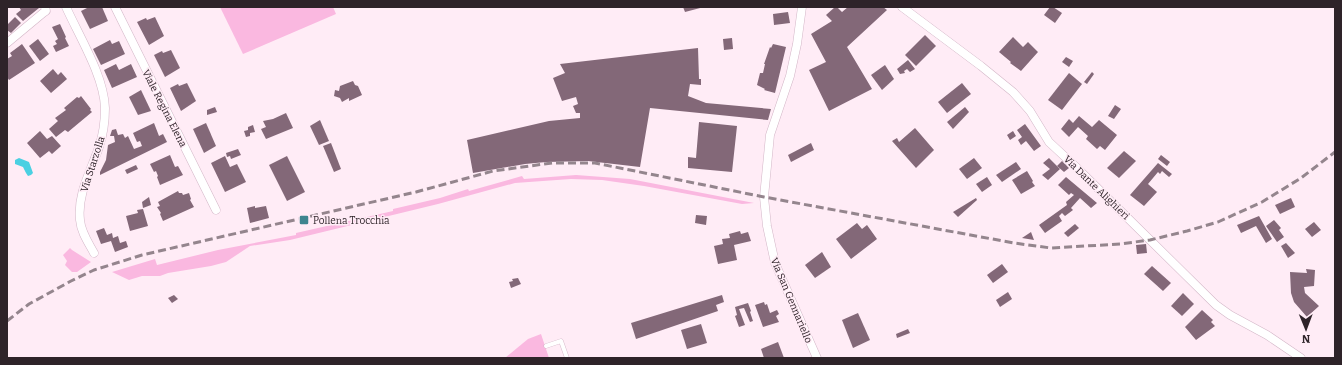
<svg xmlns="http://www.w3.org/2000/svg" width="1342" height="365" font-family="Bitter,serif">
<rect width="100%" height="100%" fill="#ffecf6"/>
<g fill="#fab8e0">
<polygon points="220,7 333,7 336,14 243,54"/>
<polygon points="576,175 630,179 754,203 742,204 644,186 602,180 571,179 515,183 438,204 290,240 250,246 226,262 211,266 168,273 160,276 142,276 129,280 112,272 155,259 157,265 218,250 296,235 296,233 393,211 393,209 440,198 468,189 469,191 522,176 524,179"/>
<polygon points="70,248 72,250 91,262 77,272 72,272 65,265 67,261 63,255"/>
<polygon points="541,334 549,358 505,358 528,339"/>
</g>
<polygon fill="#4bd0e2" points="19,158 29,162 33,173 31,175 28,176 26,173 23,167 15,164 15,160"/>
<g fill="#836878">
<polygon points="19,7 38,7 39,8 23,21 16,14 21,10"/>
<polygon points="89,7 102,7 108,21 90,29 81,11"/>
<polygon points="683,7 704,7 685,12"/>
<polygon points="835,7 837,7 842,12 848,7 883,7 887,10 847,47 872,89 829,111 809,70 826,62 811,34 832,21 826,15"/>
<polygon points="1050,7 1053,7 1062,13 1055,23 1044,15"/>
<polygon points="788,12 790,23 774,25 773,14"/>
<polygon points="15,17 21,23 11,33 7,30 7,25"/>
<polygon points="155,17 164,36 149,45 137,22 146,18 147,20"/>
<polygon points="60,24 66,37 65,38 69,46 56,52 53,46 57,44 55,41 58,39 52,27"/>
<polygon points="925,35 936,46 916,66 905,55"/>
<polygon points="1013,37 1023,47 1028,42 1038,52 1021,71 1010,63 1011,62 999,52"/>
<polygon points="732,38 733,49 724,50 723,39"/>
<polygon points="38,39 49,54 40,61 29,46"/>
<polygon points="110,40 112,44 119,41 125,54 101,65 93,49"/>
<polygon points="22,44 35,63 9,80 7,77 7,61 8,60 7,59 12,56 10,53"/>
<polygon points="773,44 786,47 775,93 764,90 765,89 757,85 760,73 763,73 765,64 764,64 770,47 771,48"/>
<polygon points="698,48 699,79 701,79 701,85 690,84 688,96 706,103 771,109 768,120 650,108 640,167 588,161 546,162 525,164 473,173 467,140 549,121 580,118 580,113 576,113 573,106 578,104 576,97 562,101 553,78 565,73 560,64"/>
<polygon points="171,50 180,68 165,77 154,55 162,51 163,53"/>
<polygon points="1066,57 1073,61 1069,67 1062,62"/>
<polygon points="908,60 915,69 910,72 907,69 904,71 905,73 900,74 897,69"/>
<polygon points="116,64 119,70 131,64 137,77 112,88 104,70"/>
<polygon points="885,65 894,79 882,90 871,75"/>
<polygon points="53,69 58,75 61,72 67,79 51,93 40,81"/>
<polygon points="1092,72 1094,74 1087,84 1084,82"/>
<polygon points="1069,73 1082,84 1062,110 1048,100"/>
<polygon points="353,81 355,85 358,86 362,95 349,101 349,98 342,102 340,98 334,96 335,90 339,91 340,86"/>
<polygon points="187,83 196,101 181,111 170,88 178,84 179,86"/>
<polygon points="962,83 971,94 947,113 938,102"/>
<polygon points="141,90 151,111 138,115 129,97"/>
<polygon points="81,96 91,109 90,110 92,112 68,132 65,130 56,137 49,129 58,121 55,118 66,110 64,108 77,97 79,98"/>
<polygon points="1115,105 1121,109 1114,119 1108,116"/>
<polygon points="215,107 217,112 207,115 207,110"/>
<polygon points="965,107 969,112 953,129 947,122"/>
<polygon points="286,113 293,128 266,139 261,129 266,127 263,121 273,119"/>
<polygon points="1079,116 1092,127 1099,120 1117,135 1105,150 1100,146 1097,149 1086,139 1088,136 1078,127 1069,137 1061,129 1069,119 1073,123"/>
<polygon points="320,120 329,141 319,145 310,126"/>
<polygon points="699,122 737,126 732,172 688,168 688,157 696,158"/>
<polygon points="154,123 159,136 163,134 167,142 100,175 100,172 106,160 108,145 115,142 114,136 110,136 112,130 116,129 118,135 123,134 125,138 128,136 134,149 142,146 140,141 137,142 133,133"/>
<polygon points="206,123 216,146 204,153 193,129"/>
<polygon points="1025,124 1041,146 1034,151 1026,141 1021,145 1018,140 1022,137 1017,130"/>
<polygon points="253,125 255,132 250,133 250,136 246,137 244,131 248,130 248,127"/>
<polygon points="915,128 934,150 916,168 892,141 897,138 899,142"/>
<polygon points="40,131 47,139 52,136 61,146 52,154 49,151 40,158 27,143"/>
<polygon points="1013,131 1016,136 1010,140 1007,135"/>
<polygon points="331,143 341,169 334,172 323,146"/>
<polygon points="811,143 814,150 791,162 788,155"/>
<polygon points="238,149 241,155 231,159 230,156 227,157 226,153"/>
<polygon points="1124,151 1136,161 1119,178 1107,168"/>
<polygon points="170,155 175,167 178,166 183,175 160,185 157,177 158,176 156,171 154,172 150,164"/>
<polygon points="1161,155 1170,162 1167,166 1158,159"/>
<polygon points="225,156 230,167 237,164 246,182 225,192 211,163"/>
<polygon points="287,156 305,192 287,201 269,165"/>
<polygon points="974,158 982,168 967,179 959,169"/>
<polygon points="1049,158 1060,169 1048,180 1042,175 1050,169 1043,163"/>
<polygon points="1062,161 1069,168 1064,172 1057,166"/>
<polygon points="1016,162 1021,169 1002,182 996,175"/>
<polygon points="1158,163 1172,174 1169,177 1162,171 1160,174 1158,172 1148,184 1157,192 1144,206 1130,195"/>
<polygon points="136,165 138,169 127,174 125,170"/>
<polygon points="1027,171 1033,181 1032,182 1035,186 1021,194 1012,180"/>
<polygon points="987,177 992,185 982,192 976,184"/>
<polygon points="1066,177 1097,203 1091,208 1080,198 1071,208 1073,210 1065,216 1062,213 1059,216 1062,221 1045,233 1039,225 1067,205 1066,202 1074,195 1071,193 1069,195 1058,185"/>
<polygon points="178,191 179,193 182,193 183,195 189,193 191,199 190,200 194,207 163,221 160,214 161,213 157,207 160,206 158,202"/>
<polygon points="149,197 151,205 143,208 142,202"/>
<polygon points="976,198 977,200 958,217 953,212"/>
<polygon points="1291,198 1295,207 1280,214 1275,205"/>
<polygon points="255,206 255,208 266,206 269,218 250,223 247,208"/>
<polygon points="143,209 148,226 130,231 126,216 138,213 137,210"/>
<polygon points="696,215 707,216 706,225 695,223"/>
<polygon points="1259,216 1272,239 1266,243 1256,226 1241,233 1237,225"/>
<polygon points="1274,220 1281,228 1279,230 1284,237 1277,242 1266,226"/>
<polygon points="1314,222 1321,230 1312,237 1305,229"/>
<polygon points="857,223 862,229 867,225 877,239 851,259 836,239"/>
<polygon points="1075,224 1079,228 1068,237 1064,233"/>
<polygon points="104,228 107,235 112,233 113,238 118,236 120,243 126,241 128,247 115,252 111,241 101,244 96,231"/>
<polygon points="740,231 741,234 748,232 751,241 734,245 737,260 718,264 714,246 723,244 722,239 730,238 729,234"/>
<polygon points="1031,232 1034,240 1022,238"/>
<polygon points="1286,243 1295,253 1288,258 1281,246"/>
<polygon points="1146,244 1147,253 1137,254 1136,245"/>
<polygon points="822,252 831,267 815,278 805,265"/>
<polygon points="1002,264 1008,272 993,283 987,275"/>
<polygon points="1152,266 1171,283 1163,291 1144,274"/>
<polygon points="1306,269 1315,270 1314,286 1304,287 1305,293 1319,306 1307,317 1294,302 1291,293 1290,272 1307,273"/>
<polygon points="518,278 521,284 511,288 509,282 513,281 512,279"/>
<polygon points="1008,292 1012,299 1000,307 996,300"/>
<polygon points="1183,293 1194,304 1182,316 1171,306"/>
<polygon points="174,295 178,299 172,303 168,298"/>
<polygon points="722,295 724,302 716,305 718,311 636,339 631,323"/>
<polygon points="764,302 765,305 767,304 770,313 777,310 779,314 776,316 779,322 763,327 755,305"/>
<polygon points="748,303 751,311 750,312 753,321 750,322 744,308 739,309 745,325 739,327 735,316 737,315 735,307"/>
<polygon points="1202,310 1213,320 1211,322 1215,326 1196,340 1185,327"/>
<polygon points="858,313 870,340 853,348 842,320"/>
<polygon points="701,324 707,343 687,349 681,330"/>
<polygon points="908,329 910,333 897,338 896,334"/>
<polygon points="778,342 784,358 764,358 761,349"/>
</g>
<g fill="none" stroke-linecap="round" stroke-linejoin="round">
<g stroke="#d3b6c7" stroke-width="5">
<polyline id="service" points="546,346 561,341 567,358"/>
</g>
<g stroke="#d3b6c7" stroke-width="9">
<g id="minor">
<path d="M66,7C79,36 104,76 105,108C105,121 103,135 99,147C91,171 77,194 80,220C81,232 88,242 94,253"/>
<polyline points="115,7 216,210"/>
<polyline points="802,7 797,44 790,76 770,135 764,197 767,226 775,263 817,358"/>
<polyline points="902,7 981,66 1013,92 1030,111 1049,142 1077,168 1216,305 1230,315 1267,335 1301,358"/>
<polyline points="7,43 43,13 46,11 45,7"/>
</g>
</g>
<use href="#service" stroke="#fff" stroke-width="4"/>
<use href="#minor" stroke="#fff" stroke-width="8"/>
<polyline stroke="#94858d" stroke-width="3" stroke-dasharray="8 4" stroke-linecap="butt" points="7,321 29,304 71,281 94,270 142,255 416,192 493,171 552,163 595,163 764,197 1014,243 1051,248 1120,244 1150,240 1187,231 1218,222 1262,202 1301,178 1335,152"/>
</g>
<rect fill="#3e858f" stroke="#ffecf6" stroke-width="1.5" x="299" y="215" width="10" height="10" rx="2"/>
<g text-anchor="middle" stroke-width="3" stroke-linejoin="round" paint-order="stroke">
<g font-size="10" fill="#2e2329" stroke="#ffecf6">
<text transform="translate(165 108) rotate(63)" y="4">Viale Regina Elena</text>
<text transform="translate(92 164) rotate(-72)" y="4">Via Starzolla</text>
<text transform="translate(1097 187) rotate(44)" y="4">Via Dante Alighieri</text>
<text transform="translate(792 300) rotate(67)" y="4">Via San Gennariello</text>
</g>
<g font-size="10" fill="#2e2329" stroke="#ffecf6" text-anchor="start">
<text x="313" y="224">Pollena Trocchia</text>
</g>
</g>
<rect width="1342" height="365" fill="none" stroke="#2e2329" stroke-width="16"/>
<g transform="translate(1306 329) rotate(179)" stroke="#ffecf6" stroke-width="3" paint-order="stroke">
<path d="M0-3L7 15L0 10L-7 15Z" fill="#2e2329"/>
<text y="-6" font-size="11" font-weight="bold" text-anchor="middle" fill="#2e2329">N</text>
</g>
</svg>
